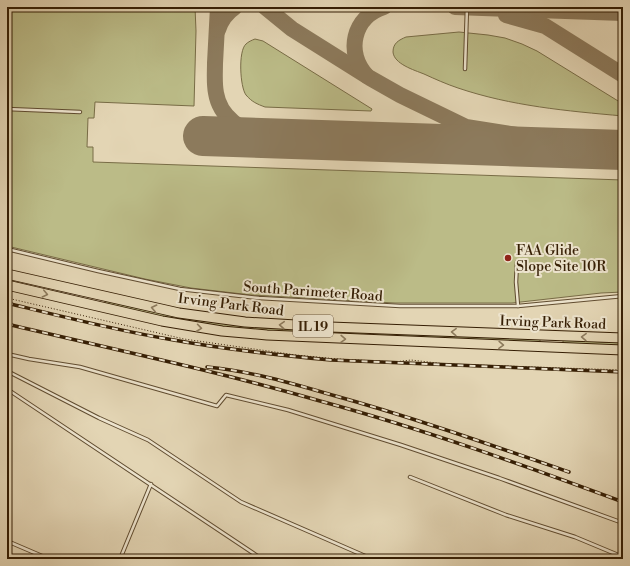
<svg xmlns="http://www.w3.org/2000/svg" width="630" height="566" font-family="'Libre Bodoni',serif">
<rect width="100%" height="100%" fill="#e3d5b4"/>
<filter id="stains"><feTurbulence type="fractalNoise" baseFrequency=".005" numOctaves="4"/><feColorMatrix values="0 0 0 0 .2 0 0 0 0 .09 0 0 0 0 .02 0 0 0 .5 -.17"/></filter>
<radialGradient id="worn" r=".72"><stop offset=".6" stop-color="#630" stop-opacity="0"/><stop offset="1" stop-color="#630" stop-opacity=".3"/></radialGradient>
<g fill="#bbbb87" stroke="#786c46">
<polygon points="7,7 195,7 196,31 194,106 95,102 94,118 88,118 87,147 93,147 93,162 623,180 623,292 601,293 512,303 395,303 251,295 191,288 145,279 7,246"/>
<path d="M459,32L488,35L505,38L522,44L537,51L623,104V116C567,111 511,106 458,88C446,84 435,79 424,74C414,70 394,64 393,52C393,43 399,40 406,37Z"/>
<path d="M255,39L263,41L372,109L371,111L265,107C257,104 252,102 246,95C240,87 238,51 246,44C248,42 252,40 255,39Z"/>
<polygon points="105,301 178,317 261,328 540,339 540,343 300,334 218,326 177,320 105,305"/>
<polygon points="563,340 623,343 623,346 563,344"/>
</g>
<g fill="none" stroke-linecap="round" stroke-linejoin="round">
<g stroke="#8c7a5c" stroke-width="16">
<path d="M218,7C217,26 216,44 215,63C215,73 214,83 216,93C220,118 242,130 263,138"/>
<polyline points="265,7 292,29 370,78 400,95 466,127 569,143 623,148"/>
<polyline points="455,7 623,13"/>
<polyline points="506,15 545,26 623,75"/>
<path d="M218,30C221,20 226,13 235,7"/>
<path d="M367,76C345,53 353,17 384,7"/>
</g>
<polyline stroke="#8c7a5c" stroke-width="40" points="203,136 623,150"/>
<g stroke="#604c30" stroke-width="4.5">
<g id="lane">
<polyline points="465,69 467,7"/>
<polyline points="7,109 80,112"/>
<polyline points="7,249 98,271 180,289 259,298 400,306 518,306 623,296"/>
<polyline points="517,262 516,282 518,306"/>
<polyline points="7,354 29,359 80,367 217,406 226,395 288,410 401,445 499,478 623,523"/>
<polyline points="7,371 99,418 148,440 241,502 372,559"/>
<polyline points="7,389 262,559"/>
<polyline points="410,477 506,515 575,537 623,557"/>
<polyline points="7,541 49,559"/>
<polyline points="120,559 151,484"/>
</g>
</g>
<g stroke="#351e04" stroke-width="11">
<g id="primary">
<polyline points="7,274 179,313 245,322 330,327 623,338"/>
<polyline points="7,285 162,321 222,331 267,335 623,350"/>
</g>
</g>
<polyline stroke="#351e04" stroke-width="1" stroke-dasharray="1 2" stroke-linecap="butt" points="7,298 184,339 296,355 337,359 394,362 411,360 446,364 623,370"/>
<use href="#lane" stroke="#ede4ce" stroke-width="2.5"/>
<use href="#primary" stroke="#e3d5b4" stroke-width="9"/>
<g stroke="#351e04" stroke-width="3.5">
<g id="rail">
<path d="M7,303C60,316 114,330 168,339C222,349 276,355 331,360L623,372"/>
<path d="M7,324C112,349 217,371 320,401C423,429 523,465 623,502"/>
<path d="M207,367C250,371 291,383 332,395C412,417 491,445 569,472"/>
</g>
</g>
<use href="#rail" stroke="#ede4ce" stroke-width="2" stroke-dasharray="6" stroke-linecap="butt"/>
</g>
<defs><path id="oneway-chevron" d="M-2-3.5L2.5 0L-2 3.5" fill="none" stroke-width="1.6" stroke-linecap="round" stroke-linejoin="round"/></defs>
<g stroke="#8c7a5c">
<use href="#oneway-chevron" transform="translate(45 294) rotate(13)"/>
<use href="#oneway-chevron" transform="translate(154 308) rotate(-168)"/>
<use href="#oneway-chevron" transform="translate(282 325) rotate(-176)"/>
<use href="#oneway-chevron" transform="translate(199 328) rotate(8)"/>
<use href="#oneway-chevron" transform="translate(454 332) rotate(-178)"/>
<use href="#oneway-chevron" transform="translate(584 337) rotate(-178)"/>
<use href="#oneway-chevron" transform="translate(343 339) rotate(2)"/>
<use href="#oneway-chevron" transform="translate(501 345) rotate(2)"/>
</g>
<circle fill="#8f2418" stroke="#ede4ce" stroke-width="1.5" cx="508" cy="258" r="4"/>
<g text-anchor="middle" stroke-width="4" stroke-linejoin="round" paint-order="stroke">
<rect fill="#ede4ce" stroke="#6c5941" stroke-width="1" x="293" y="315" width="40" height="22" rx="3"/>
<g font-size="13" font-weight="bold" fill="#351e04">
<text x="313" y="331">IL 19</text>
</g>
<g font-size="14" fill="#351e04" stroke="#ede4ce" text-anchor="start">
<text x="516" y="255">FAA Glide<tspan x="516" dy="16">Slope Site 10R</tspan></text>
</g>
<g font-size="14" fill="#351e04" stroke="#ede4ce">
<text transform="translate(313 291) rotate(4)" y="5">South Parimeter Road</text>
<text transform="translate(231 304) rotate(7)" y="5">Irving Park Road</text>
<text transform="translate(553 322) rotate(2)" y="5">Irving Park Road</text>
</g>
</g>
<rect width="630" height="566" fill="none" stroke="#e3d5b4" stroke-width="24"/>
<rect x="8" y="8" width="614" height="550" fill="none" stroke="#351e04" stroke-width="2"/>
<rect x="12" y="12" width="606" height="542" fill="none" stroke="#351e04"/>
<rect width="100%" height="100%" filter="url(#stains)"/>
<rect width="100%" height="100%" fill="url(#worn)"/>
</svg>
